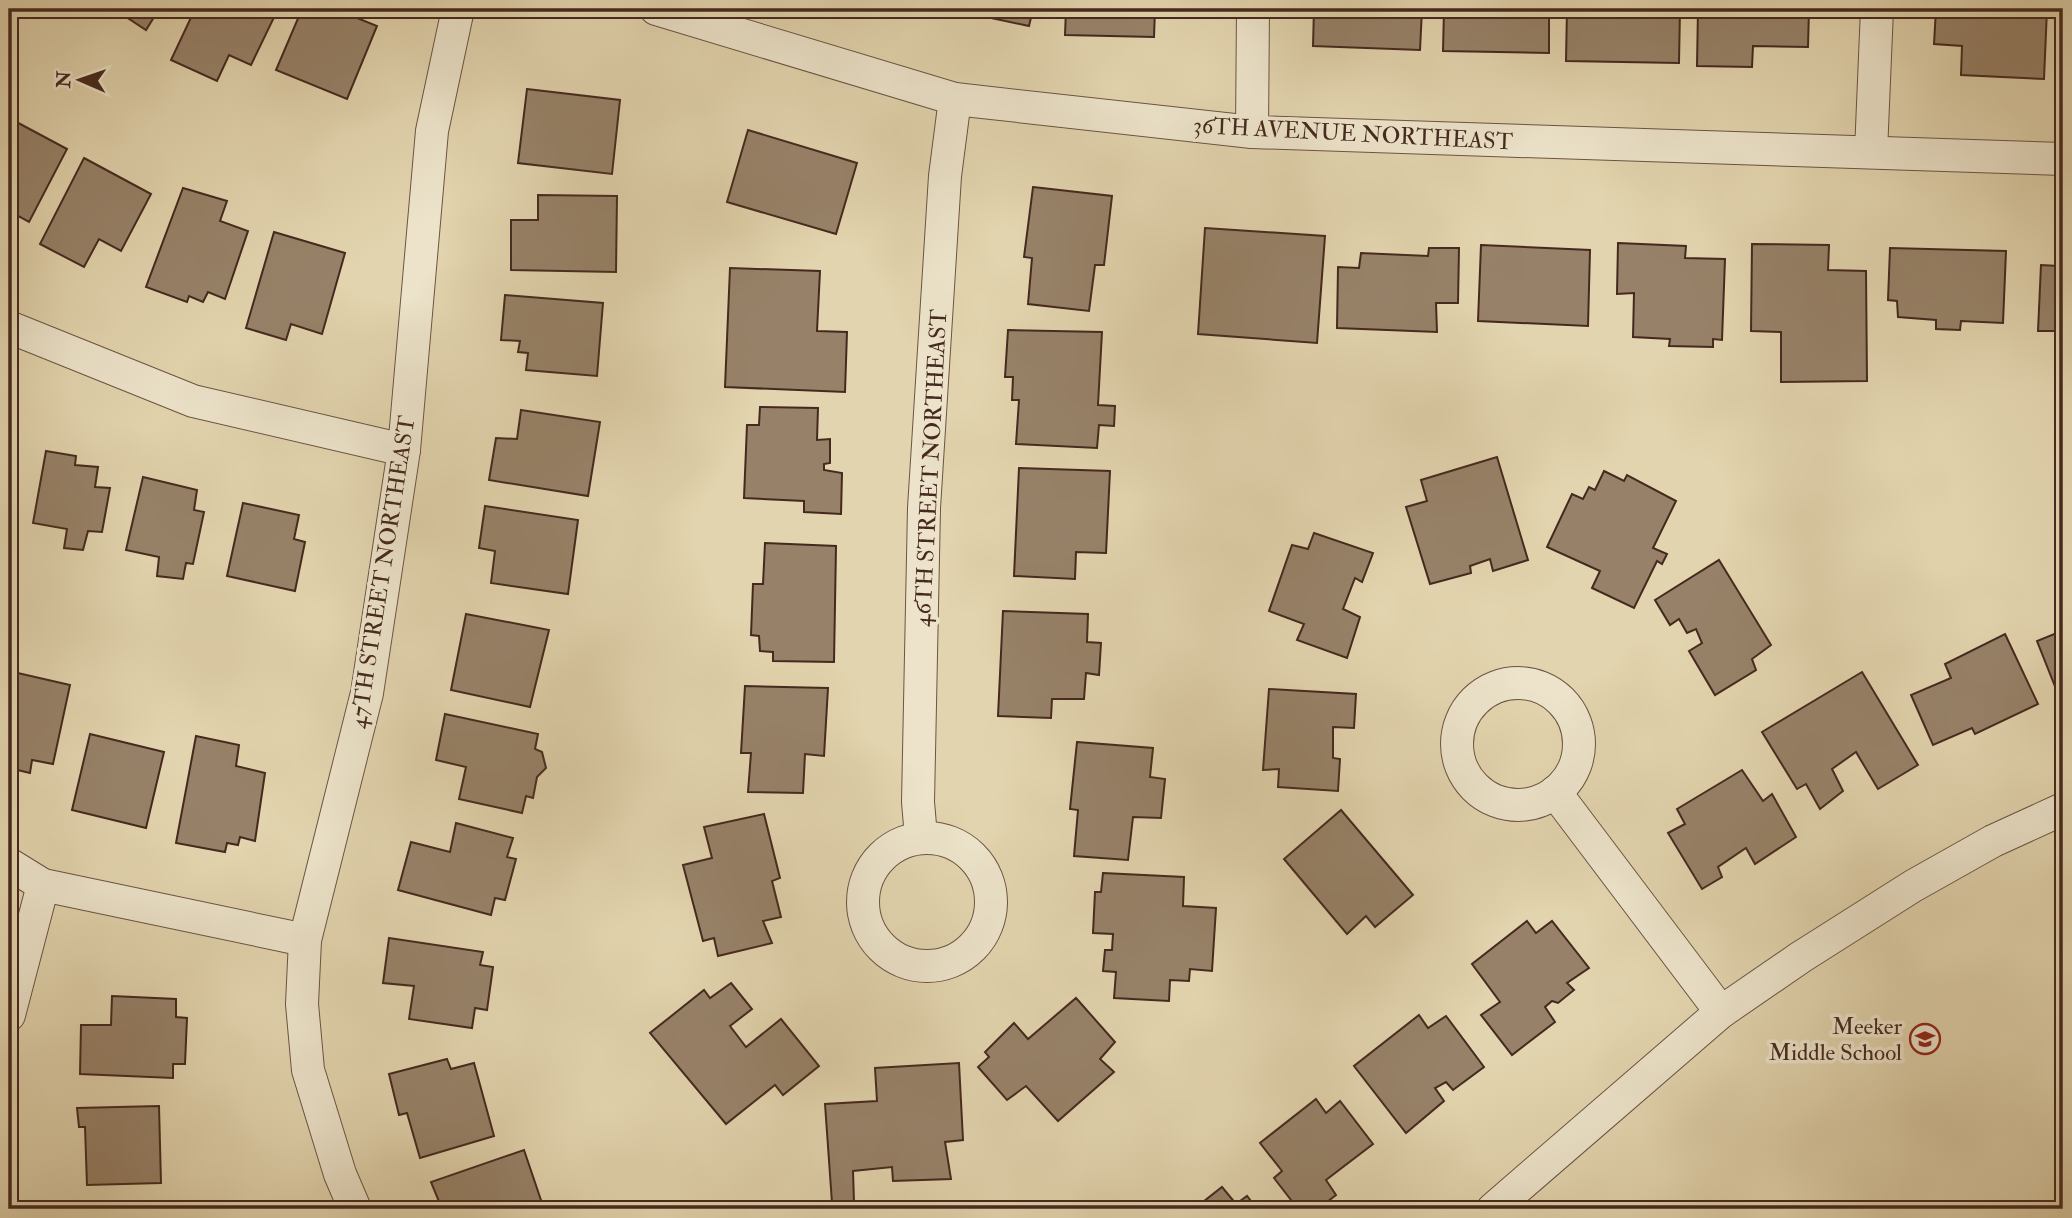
<svg xmlns="http://www.w3.org/2000/svg" width="2072" height="1218" font-family="'IM FELL Double Pica',serif">
<rect width="100%" height="100%" fill="#e2d4ae"/>
<filter id="stains"><feTurbulence type="fractalNoise" baseFrequency=".00286" numOctaves="4"/><feColorMatrix values="0 0 0 0 .2 0 0 0 0 .09 0 0 0 0 .02 0 0 0 .5 -.17"/></filter>
<radialGradient id="worn" r=".72"><stop offset=".6" stop-color="#630" stop-opacity="0"/><stop offset="1" stop-color="#630" stop-opacity=".3"/></radialGradient>
<g fill="#978269" stroke="#45291f" stroke-width="2">
<polygon points="114,9 159,9 146,30"/>
<polygon points="195,9 278,9 251,65 229,55 217,81 171,60"/>
<polygon points="302,9 335,9 377,26 347,99 276,70"/>
<polygon points="949,9 1033,9 1029,26"/>
<polygon points="1066,9 1155,9 1154,37 1065,35"/>
<polygon points="1314,9 1422,9 1420,50 1313,46"/>
<polygon points="1444,9 1549,9 1549,53 1443,51"/>
<polygon points="1567,9 1680,9 1679,63 1566,61"/>
<polygon points="1698,9 1809,9 1808,47 1753,46 1752,67 1697,66"/>
<polygon points="1936,9 2047,9 2044,79 1961,75 1962,46 1934,44"/>
<polygon points="527,89 620,100 612,174 518,163"/>
<polygon points="9,118 67,149 29,222 9,211"/>
<polygon points="748,130 857,163 836,234 727,202"/>
<polygon points="84,158 151,194 121,251 99,239 84,267 40,244"/>
<polygon points="1033,187 1112,196 1104,265 1095,265 1089,311 1028,304 1032,258 1024,257"/>
<polygon points="183,188 227,201 220,221 248,231 225,299 208,292 203,302 189,296 187,302 146,287"/>
<polygon points="538,195 617,196 616,272 511,270 511,220 538,220"/>
<polygon points="1205,228 1325,236 1317,343 1198,334"/>
<polygon points="274,232 345,253 322,334 291,324 286,340 246,328"/>
<polygon points="1618,243 1686,246 1685,258 1725,259 1722,340 1713,339 1713,347 1669,346 1670,339 1633,337 1634,293 1617,294"/>
<polygon points="1752,244 1829,245 1828,270 1866,271 1867,381 1781,382 1781,332 1751,331"/>
<polygon points="1481,245 1590,250 1588,326 1478,321"/>
<polygon points="1429,248 1459,248 1458,303 1436,303 1437,332 1337,328 1338,267 1359,268 1361,253 1428,256"/>
<polygon points="1890,248 2006,251 2003,323 1961,321 1960,330 1936,329 1936,320 1898,317 1897,301 1888,300"/>
<polygon points="2059,253 2063,254 2063,344 2060,344 2061,331 2038,331 2041,265 2059,266"/>
<polygon points="730,268 820,271 817,331 847,332 845,392 725,387"/>
<polygon points="505,295 603,303 597,376 526,370 528,353 518,352 520,341 501,340"/>
<polygon points="1008,330 1102,332 1098,405 1115,406 1114,426 1099,425 1097,448 1016,444 1019,400 1012,400 1013,377 1005,377"/>
<polygon points="760,407 818,408 817,440 830,439 830,463 824,464 824,470 842,473 841,514 804,512 804,501 744,498 747,425 759,425"/>
<polygon points="521,410 600,422 588,496 489,480 496,438 517,439"/>
<polygon points="46,451 76,456 75,465 98,467 95,487 110,488 102,532 88,531 83,550 64,548 67,529 33,523"/>
<polygon points="1497,457 1528,560 1493,571 1490,559 1470,566 1471,573 1430,584 1406,507 1427,501 1421,480"/>
<polygon points="1019,468 1110,471 1106,553 1076,552 1075,579 1014,576"/>
<polygon points="1604,471 1624,481 1627,475 1676,501 1653,548 1667,554 1662,564 1657,561 1634,608 1592,588 1600,571 1547,547 1572,494 1583,499 1589,487 1595,490"/>
<polygon points="143,477 197,490 194,510 204,512 193,564 186,563 183,579 157,576 159,557 126,550"/>
<polygon points="243,503 299,515 294,539 305,542 295,591 227,576"/>
<polygon points="485,506 578,520 568,594 491,583 495,551 479,548"/>
<polygon points="1314,533 1373,553 1362,582 1355,578 1343,609 1360,617 1347,658 1297,640 1304,624 1269,611 1292,545 1308,549"/>
<polygon points="765,543 836,546 834,662 773,661 773,652 760,651 759,636 751,635 753,584 763,584"/>
<polygon points="1719,560 1771,645 1752,659 1756,670 1715,695 1689,651 1702,643 1696,629 1687,633 1679,619 1670,625 1655,600"/>
<polygon points="1003,611 1088,614 1087,642 1101,643 1099,675 1086,673 1084,699 1052,699 1051,718 998,716"/>
<polygon points="2063,612 2063,692 2058,694 2037,641 2062,631 2056,615"/>
<polygon points="466,614 549,630 530,707 451,690"/>
<polygon points="2005,634 2038,704 1975,734 1972,728 1933,745 1911,695 1951,678 1945,664"/>
<polygon points="9,671 70,685 53,764 32,760 30,773 9,768"/>
<polygon points="1862,672 1918,765 1878,789 1856,752 1832,769 1843,791 1820,809 1806,784 1797,789 1762,732"/>
<polygon points="745,686 828,688 824,756 805,754 803,793 748,792 751,753 741,753"/>
<polygon points="1269,689 1356,694 1354,728 1333,727 1333,758 1340,759 1338,791 1278,787 1279,769 1263,770"/>
<polygon points="445,714 538,734 535,749 542,752 546,768 537,777 533,798 526,796 522,813 459,799 466,767 436,760"/>
<polygon points="90,734 164,752 146,828 72,810"/>
<polygon points="196,736 239,745 236,766 265,773 255,841 240,837 238,845 227,843 225,852 176,843"/>
<polygon points="1077,742 1153,748 1150,777 1165,779 1161,818 1133,817 1128,860 1074,856 1078,810 1070,809"/>
<polygon points="1742,770 1763,801 1772,794 1796,837 1755,864 1746,848 1718,867 1722,877 1702,889 1668,833 1685,824 1677,809"/>
<polygon points="1341,810 1413,895 1375,927 1366,916 1347,934 1284,859"/>
<polygon points="764,814 780,878 772,881 781,917 763,921 772,943 718,956 714,938 703,941 683,865 712,858 704,827"/>
<polygon points="456,823 513,838 507,857 516,859 505,900 495,898 491,915 398,890 411,842 450,852"/>
<polygon points="1103,873 1184,877 1183,906 1216,908 1212,971 1190,969 1189,981 1170,980 1169,1001 1114,998 1116,972 1103,971 1105,950 1112,950 1113,934 1093,933 1095,892 1101,892"/>
<polygon points="1527,921 1536,933 1552,921 1589,968 1567,983 1574,990 1558,1003 1552,1001 1545,1007 1555,1022 1512,1055 1481,1015 1500,1002 1472,964"/>
<polygon points="389,938 483,952 480,965 493,967 487,1010 475,1008 472,1028 409,1019 414,986 383,983"/>
<polygon points="731,983 752,1009 730,1026 746,1047 781,1019 819,1066 783,1095 775,1085 726,1124 650,1033 704,990 710,998"/>
<polygon points="112,996 176,999 176,1017 187,1018 185,1064 173,1064 173,1078 80,1074 81,1025 111,1025"/>
<polygon points="1076,998 1115,1042 1100,1059 1114,1072 1058,1121 1026,1086 1007,1100 978,1067 989,1057 985,1052 1014,1023 1028,1039"/>
<polygon points="1419,1015 1428,1028 1446,1016 1484,1067 1453,1090 1446,1082 1435,1088 1444,1101 1406,1133 1354,1066"/>
<polygon points="447,1059 451,1069 474,1063 494,1136 420,1158 407,1113 399,1115 389,1074"/>
<polygon points="959,1063 963,1140 945,1142 951,1179 893,1181 892,1167 853,1171 854,1202 832,1203 825,1104 877,1101 875,1068"/>
<polygon points="1316,1099 1326,1113 1340,1101 1373,1144 1326,1180 1336,1195 1318,1209 1298,1209 1274,1178 1282,1171 1260,1143"/>
<polygon points="159,1106 161,1183 87,1185 85,1127 79,1127 77,1108"/>
<polygon points="524,1150 544,1209 442,1209 431,1182"/>
<polygon points="1222,1187 1236,1204 1247,1196 1257,1209 1194,1209"/>
</g>
<g fill="none" stroke-linecap="round" stroke-linejoin="round">
<g stroke="#6c5443" stroke-width="34">
<g id="street">
<polyline points="656,9 955,99 1252,132 2063,159"/>
<polyline points="1252,132 1253,9"/>
<polyline points="1871,152 1877,9"/>
<polyline points="9,327 193,401 404,450"/>
<circle cx="1518" cy="744" r="61"/>
<polyline points="1555,792 1721,1012"/>
<polyline points="921,837 918,802 924,508 945,176 955,99"/>
<circle cx="927" cy="902" r="64"/>
<polyline points="9,864 43,885 305,940"/>
<polyline points="9,1015 43,885"/>
<polyline points="355,1209 340,1174 308,1070 302,1004 305,940 367,693 404,450 432,131 458,9"/>
<polyline points="1493,1209 1721,1012 1801,957 1913,886 1993,841 2063,809"/>
</g>
</g>
<use href="#street" stroke="#ece3ca" stroke-width="32"/>
</g>
<defs>
<g id="school-ring" transform="scale(1.575)"><circle r="9.5" fill="#ece3ca" stroke="#8f2418" stroke-width="1.5"/><path d="M0-5L7-2L0 1L-7-2ZM-4 1L0 2.5L4 1V4Q0 6-4 4Z" fill="#8f2418"/></g>
</defs>
<g fill-rule="evenodd">
<use href="#school-ring" x="1925" y="1039"/>
</g>
<g text-anchor="middle" stroke-width="7" stroke-linejoin="round" paint-order="stroke">
<g font-size="23" fill="#45291f" stroke="#ece3ca">
<text transform="translate(1353 133) rotate(3)" y="8">36TH AVENUE NORTHEAST</text>
<text transform="translate(930 468) rotate(-87)" y="8">46TH STREET NORTHEAST</text>
<text transform="translate(382 572) rotate(-81)" y="8">47TH STREET NORTHEAST</text>
</g>
<g font-size="23" fill="#45291f" stroke="#ece3ca" text-anchor="end">
<text x="1902" y="1034">Meeker<tspan x="1902" dy="26">Middle School</tspan></text>
</g>
</g>
<rect width="2072" height="1218" fill="none" stroke="#e2d4ae" stroke-width="35"/>
<rect x="10" y="10" width="2051" height="1197" fill="none" stroke="#45291f" stroke-width="3.5"/>
<rect x="18" y="18" width="2037" height="1183" fill="none" stroke="#45291f" stroke-width="2"/>
<g transform="translate(80 80) rotate(272)" stroke="#ece3ca" stroke-width="5" paint-order="stroke">
<path d="M0-5L12 26L0 18L-12 26Z" fill="#45291f"/>
<text y="-10" font-size="19" font-weight="bold" text-anchor="middle" fill="#45291f">N</text>
</g>
<rect width="100%" height="100%" filter="url(#stains)"/>
<rect width="100%" height="100%" fill="url(#worn)"/>
</svg>
